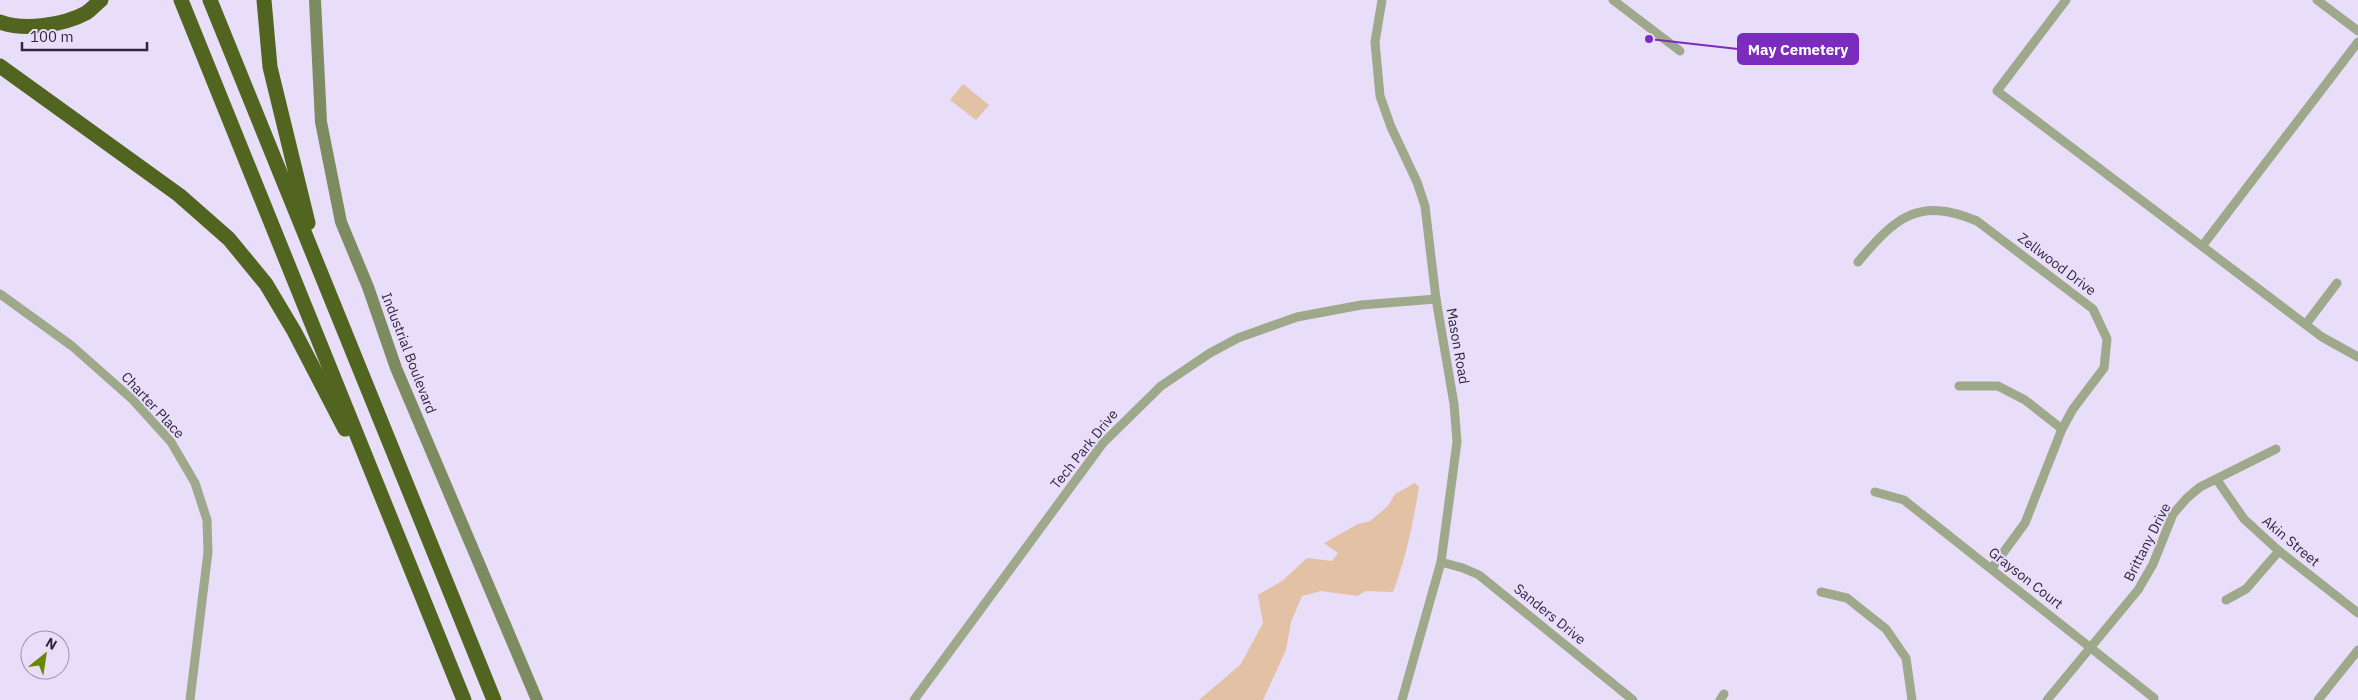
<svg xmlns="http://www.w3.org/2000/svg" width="2358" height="700" font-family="'IBM Plex Sans',sans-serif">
<rect width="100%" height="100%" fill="#e9def9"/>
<g fill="#e2c1a4">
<polygon points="963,84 989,105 976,120 950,100"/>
<path d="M1415,483L1419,487C1413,524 1406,558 1393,592L1366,591L1357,596L1321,591L1302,596L1291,622L1286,650L1263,700H1199L1241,664L1263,623L1258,595L1282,581L1307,558L1332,561L1338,553L1324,543L1358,524L1370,521L1388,506L1395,494Z"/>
</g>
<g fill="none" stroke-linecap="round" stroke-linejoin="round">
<g stroke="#9ea98b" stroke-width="9">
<polyline points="1382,0 1375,42 1380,96 1391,127 1417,182 1425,206 1436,299 1454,404 1457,442 1441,562 1402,700"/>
<polyline points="1613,0 1680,51"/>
<polyline points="2066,0 1997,91 2322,337 2358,357"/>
<polyline points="2317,0 2358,31"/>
<polyline points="2203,245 2358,42"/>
<path d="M1858,262C1895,218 1918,196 1977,221L2093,309L2107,339L2104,368L2073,409L2062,429L2025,523L1992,568"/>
<polyline points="0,294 72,346 133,400 171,442 195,483 207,520 208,552 190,700"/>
<polyline points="2306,324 2337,283"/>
<polyline points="1959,386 1998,386 2025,400 2062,429"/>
<polyline points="2217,480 2244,519 2279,551 2358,613"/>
<polyline points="1875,492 1904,500 2154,698"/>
<polyline points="1441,562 1463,568 1479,575 1633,700"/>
<polyline points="1821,592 1847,598 1886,629 1906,658 1912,700"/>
<polyline points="2226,600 2246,589 2279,551"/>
<polyline points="914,700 1103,443 1161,386 1210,353 1238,338 1297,317 1361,305 1436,299"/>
<polyline points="1720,700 1724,694"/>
<polyline points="2047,700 2138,590 2153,564 2173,514 2187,498 2200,487 2276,449"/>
<polyline points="2318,700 2358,650"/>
</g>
<polyline stroke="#7d8c60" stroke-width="12" points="315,0 321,122 341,222 368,287 396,368 537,700"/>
<g stroke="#516521" stroke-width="15">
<polyline points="181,0 464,700"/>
<polyline points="210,0 494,700"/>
<polyline points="264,0 270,67 308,223"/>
<path d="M0,22C24,31 64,25 86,13C91,10 96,4 101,0"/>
<polyline points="0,66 179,195 229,239 266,284 294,331 345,429"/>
</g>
</g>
<g text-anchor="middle" stroke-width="4" stroke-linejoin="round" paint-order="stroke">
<g font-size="14" fill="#312640" stroke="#e9def9">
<text transform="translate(2057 264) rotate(37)" y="5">Zellwood Drive</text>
<text transform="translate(1458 346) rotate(80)" y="5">Mason Road</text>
<text transform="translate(409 353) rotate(69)" y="5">Industrial Boulevard</text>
<text transform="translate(153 405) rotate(47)" y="5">Charter Place</text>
<text transform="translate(1084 449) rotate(-51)" y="5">Tech Park Drive</text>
<text transform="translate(2291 541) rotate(40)" y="5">Akin Street</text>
<text transform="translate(2147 542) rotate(-63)" y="5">Brittany Drive</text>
<text transform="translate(2026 578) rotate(38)" y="5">Grayson Court</text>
<text transform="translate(1550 614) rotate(39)" y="5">Sanders Drive</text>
</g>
</g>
<path fill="none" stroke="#7b2cbf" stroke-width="2" d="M1649 39L1738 49"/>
<circle fill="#7b2cbf" stroke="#e9def9" stroke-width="2" cx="1649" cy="39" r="5"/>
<rect fill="#7b2cbf" stroke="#7b2cbf" stroke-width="2" x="1738" y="34" width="120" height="30" rx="5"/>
<g font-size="15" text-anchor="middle" font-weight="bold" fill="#fff">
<text x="1798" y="55">May Cemetery</text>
</g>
<g transform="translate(45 655) rotate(30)"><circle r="24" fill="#e9def9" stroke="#9f94af"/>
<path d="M0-4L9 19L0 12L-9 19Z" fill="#698700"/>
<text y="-8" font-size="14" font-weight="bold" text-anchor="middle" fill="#312640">N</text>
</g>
<path d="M22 42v8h125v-8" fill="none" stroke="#312640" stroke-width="2.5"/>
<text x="30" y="42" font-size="15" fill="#312640" stroke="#e9def9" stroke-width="4" paint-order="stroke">100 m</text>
</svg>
